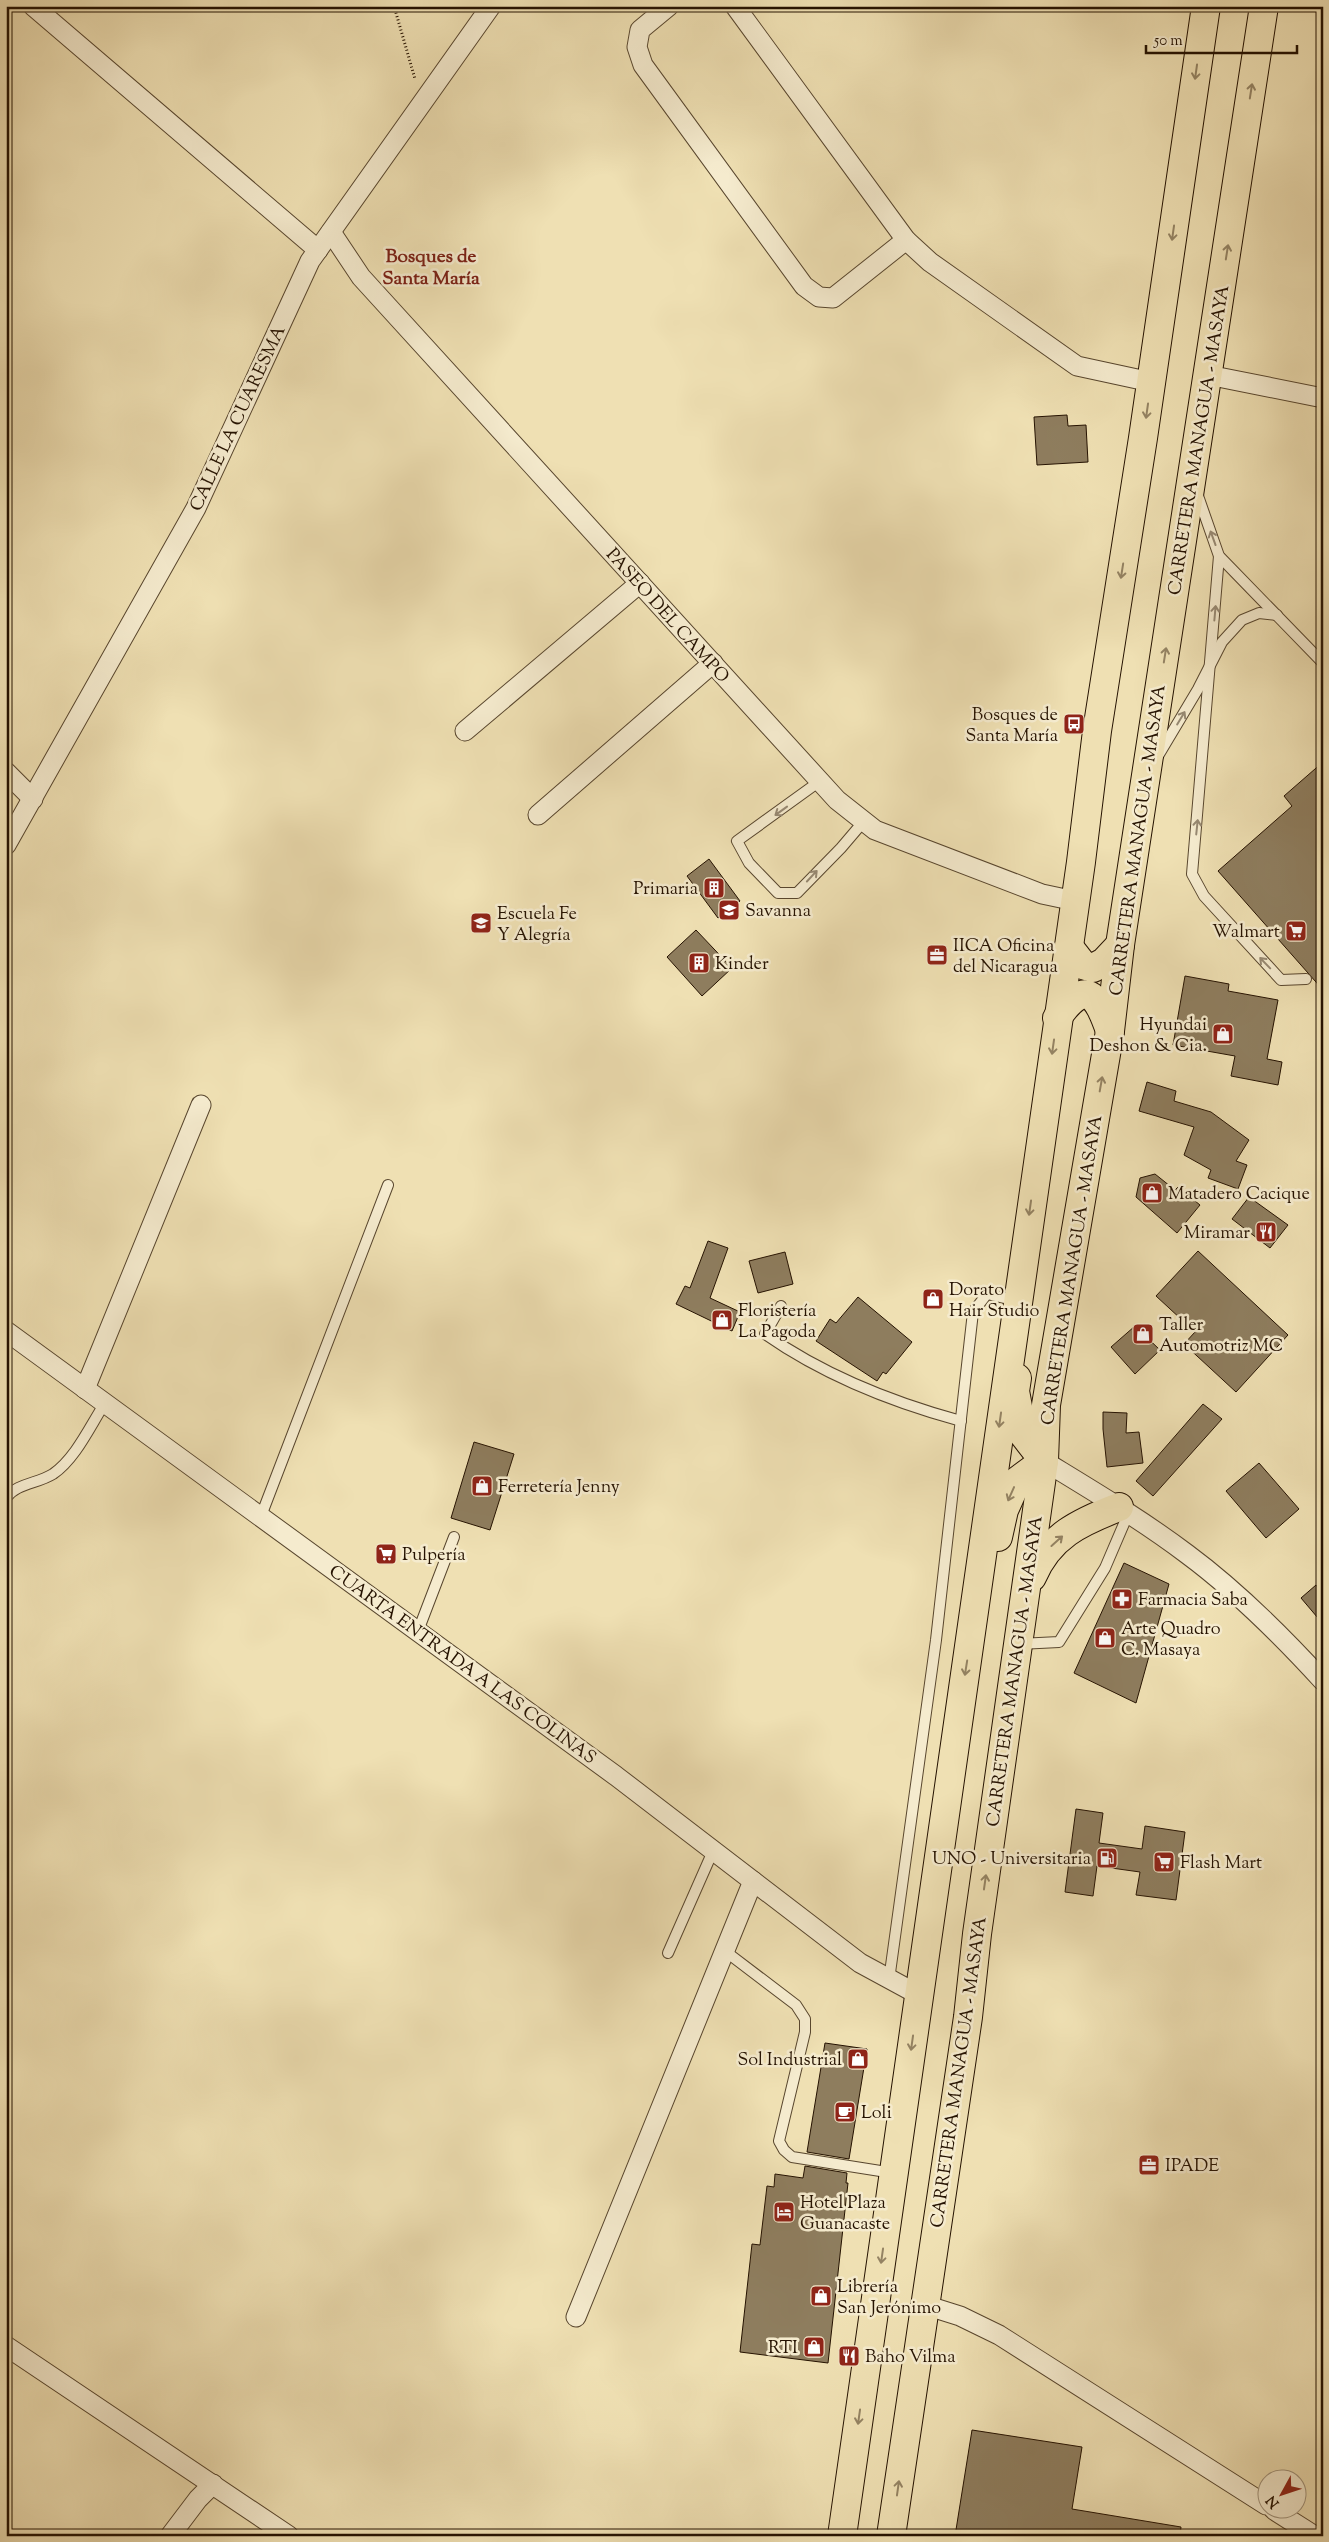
<svg xmlns="http://www.w3.org/2000/svg" width="1329" height="2542" font-family="'Sorts Mill Goudy',serif">
<rect width="100%" height="100%" fill="#efe0b3"/>
<filter id="stains"><feTurbulence type="fractalNoise" baseFrequency=".004" numOctaves="4"/><feColorMatrix values="0 0 0 0 .2 0 0 0 0 .09 0 0 0 0 .02 0 0 0 .5 -.17"/></filter>
<radialGradient id="worn" r=".72"><stop offset=".6" stop-color="#630" stop-opacity="0"/><stop offset="1" stop-color="#630" stop-opacity=".3"/></radialGradient>
<g fill="#8e7d5e" stroke="#251201">
<polygon points="1067,415 1068,426 1086,425 1088,462 1037,465 1034,417"/>
<polygon points="1323,762 1323,990 1218,871 1292,806 1284,796"/>
<polygon points="709,859 740,901 718,918 687,876"/>
<polygon points="696,930 732,968 702,996 667,957"/>
<polygon points="1185,976 1229,984 1228,991 1278,1000 1267,1059 1282,1062 1278,1085 1231,1076 1235,1056 1173,1045"/>
<polygon points="1147,1082 1176,1091 1174,1101 1211,1112 1249,1140 1236,1161 1247,1165 1238,1189 1208,1178 1211,1170 1184,1155 1194,1127 1139,1111"/>
<polygon points="1155,1174 1175,1190 1178,1187 1200,1205 1177,1233 1136,1197 1140,1178"/>
<polygon points="1249,1197 1288,1225 1270,1248 1232,1219"/>
<polygon points="708,1241 728,1248 710,1298 740,1312 732,1331 676,1304 685,1286 690,1288"/>
<polygon points="1198,1251 1288,1335 1236,1392 1184,1344 1195,1332 1156,1296"/>
<polygon points="785,1252 793,1284 758,1293 749,1261"/>
<polygon points="858,1297 912,1342 886,1374 883,1372 877,1381 816,1341 830,1319 836,1323"/>
<polygon points="1135,1326 1160,1350 1135,1374 1111,1347"/>
<polygon points="1203,1404 1222,1419 1153,1496 1136,1481"/>
<polygon points="1103,1412 1127,1413 1126,1433 1139,1432 1143,1463 1107,1467 1103,1429"/>
<polygon points="474,1442 514,1454 490,1530 451,1518"/>
<polygon points="1259,1463 1299,1509 1266,1538 1226,1491"/>
<polygon points="1124,1563 1169,1584 1136,1703 1074,1673"/>
<polygon points="1316,1585 1323,1594 1323,1624 1301,1598"/>
<polygon points="1076,1809 1103,1813 1099,1843 1142,1849 1145,1826 1185,1832 1176,1900 1136,1895 1140,1872 1097,1866 1093,1896 1065,1892"/>
<polygon points="825,2043 867,2049 849,2159 807,2152"/>
<polygon points="805,2166 847,2173 846,2183 848,2183 828,2363 740,2352 752,2244 760,2245 767,2186 774,2187 775,2174 803,2178"/>
<polygon points="972,2430 1082,2447 1072,2509 1181,2527 1180,2536 955,2536"/>
</g>
<g fill="none" stroke-linecap="round" stroke-linejoin="round">
<g stroke="#58462e" stroke-width="12">
<g id="lane">
<polyline points="1197,493 1219,556 1323,663"/>
<polyline points="1219,556 1192,874 1204,896 1281,980 1306,979"/>
<polyline points="1158,756 1198,689 1222,642 1242,620 1259,613 1277,615"/>
<polyline points="820,781 737,841 749,863 778,893 797,893 841,848 864,821"/>
<path d="M781,1306L765,1334C825,1376 891,1402 961,1421"/>
<path d="M6,1498C17,1483 37,1484 53,1474C76,1458 90,1426 105,1403"/>
<polyline points="261,1516 388,1185"/>
<polyline points="418,1631 454,1537"/>
<polyline points="1019,1644 1059,1642 1105,1568 1129,1512"/>
<polyline points="725,1951 796,2005 805,2019 805,2032 779,2141 784,2150 792,2157 893,2173"/>
<polyline points="668,1953 713,1851"/>
<polyline points="889,1980 936,1640 973,1312 987,1294 1017,1301"/>
</g>
</g>
<g stroke="#58462e" stroke-width="21">
<g id="street">
<polyline points="33,6 318,250"/>
<polyline points="669,6 640,30 637,47 643,65 804,286 819,297 833,298 906,240"/>
<polyline points="735,6 906,240 930,262 1077,366 1151,382"/>
<polyline points="331,232 361,277 837,800 875,830 1042,894 1075,901"/>
<polyline points="1208,375 1323,398"/>
<polyline points="465,731 640,583"/>
<polyline points="6,772 33,799"/>
<polyline points="538,815 713,663"/>
<polyline points="6,845 196,508 310,261 491,6"/>
<polyline points="6,1331 616,1776 860,1963 919,1995"/>
<polyline points="85,1389 201,1105"/>
<path d="M1044,1461C1093,1491 1142,1520 1187,1554C1237,1591 1281,1635 1323,1681"/>
<polyline points="925,2305 960,2316 999,2335 1266,2505"/>
<polyline points="576,2317 753,1881"/>
<polyline points="6,2346 289,2536"/>
<polyline points="1274,2510 1315,2536"/>
<polyline points="170,2536 198,2499 213,2484"/>
</g>
</g>
<g stroke="#251201" stroke-width="30">
<g id="highway">
<polyline points="1069,947 1083,965 1093,968 1104,962 1120,945"/>
<path d="M1057,1018C1085,978 1097,993 1110,1031"/>
<polyline points="1017,1378 1015,1391 1023,1434 1044,1461"/>
<polyline points="998,1537 1004,1510 1017,1481 1044,1461"/>
<path d="M1032,1577C1049,1536 1080,1522 1119,1507"/>
<polyline points="842,2536 1081,862 1097,731 1143,438 1206,6"/>
<polyline points="891,2536 968,2017 977,1934 1044,1461 1046,1405 1110,1031 1120,945 1264,6"/>
</g>
</g>
<polyline stroke="#251201" stroke-width="3" stroke-dasharray="1 2.5" stroke-linecap="butt" points="394,6 415,79"/>
<use href="#lane" stroke="#f5ebce" stroke-width="10"/>
<use href="#street" stroke="#f5ebce" stroke-width="19"/>
<use href="#highway" stroke="#efe0b3" stroke-width="28"/>
</g>
<defs><path id="oneway-shaft" d="M-6 0H5M1.5-3L5.5 0L1.5 3" fill="none" stroke-width="1.6" stroke-linecap="round" stroke-linejoin="round" transform="scale(1.25)"/></defs>
<g stroke="#948363">
<use href="#oneway-shaft" transform="translate(1196 72) rotate(98)"/>
<use href="#oneway-shaft" transform="translate(1251 91) rotate(-81)"/>
<use href="#oneway-shaft" transform="translate(1173 233) rotate(98)"/>
<use href="#oneway-shaft" transform="translate(1227 252) rotate(-81)"/>
<use href="#oneway-shaft" transform="translate(1147 411) rotate(98)"/>
<use href="#oneway-shaft" transform="translate(1122 571) rotate(99)"/>
<use href="#oneway-shaft" transform="translate(1165 655) rotate(-81)"/>
<use href="#oneway-shaft" transform="translate(1053 1047) rotate(98)"/>
<use href="#oneway-shaft" transform="translate(1101 1084) rotate(-80)"/>
<use href="#oneway-shaft" transform="translate(1030 1208) rotate(98)"/>
<use href="#oneway-shaft" transform="translate(1000 1420) rotate(98)"/>
<use href="#oneway-shaft" transform="translate(1011 1494) rotate(114)"/>
<use href="#oneway-shaft" transform="translate(1057 1541) rotate(-42)"/>
<use href="#oneway-shaft" transform="translate(966 1668) rotate(99)"/>
<use href="#oneway-shaft" transform="translate(985 1882) rotate(-82)"/>
<use href="#oneway-shaft" transform="translate(912 2043) rotate(98)"/>
<use href="#oneway-shaft" transform="translate(882 2256) rotate(98)"/>
<use href="#oneway-shaft" transform="translate(859 2417) rotate(98)"/>
<use href="#oneway-shaft" transform="translate(898 2488) rotate(-82)"/>
</g>
<g stroke="#978972">
<use href="#oneway-shaft" transform="translate(1213 538) rotate(-110)"/>
<use href="#oneway-shaft" transform="translate(1215 613) rotate(-85)"/>
<use href="#oneway-shaft" transform="translate(1181 718) rotate(-59)"/>
<use href="#oneway-shaft" transform="translate(781 811) rotate(144)"/>
<use href="#oneway-shaft" transform="translate(1197 827) rotate(-84)"/>
<use href="#oneway-shaft" transform="translate(812 876) rotate(-47)"/>
<use href="#oneway-shaft" transform="translate(1265 963) rotate(-134)"/>
</g>
<defs>
<g id="bus-square" transform="scale(1.125)"><rect x="-9" y="-9" width="18" height="18" rx="4" fill="#8f2418" stroke="#f5ebce"/><path d="M-5-6H5V4H4V6H2V4H-2V6H-4V4H-5ZM-3.5-4V0h7V-4ZM-3.5 1.2v1.5H-2V1.2ZM2 1.2v1.5H3.5V1.2Z" fill="#fff"/></g>
<g id="building-square" transform="scale(1.125)"><rect x="-9" y="-9" width="18" height="18" rx="4" fill="#8f2418" stroke="#f5ebce"/><path d="M-4-6H4V6H1V3H-1V6H-4ZM-2.5-4.3h1.7v1.8h-1.7ZM.8-4.3h1.7v1.8H.8ZM-2.5-1h1.7V.8h-1.7ZM.8-1h1.7V.8H.8Z" fill="#fff"/></g>
<g id="school-square" transform="scale(1.125)"><rect x="-9" y="-9" width="18" height="18" rx="4" fill="#8f2418" stroke="#f5ebce"/><path d="M0-5L7-2L0 1L-7-2ZM-4 1L0 2.5L4 1V4Q0 6-4 4Z" fill="#fff"/></g>
<g id="supermarket-square" transform="scale(1.125)"><rect x="-9" y="-9" width="18" height="18" rx="4" fill="#8f2418" stroke="#f5ebce"/><path d="M-6-5.5h2.5l.6 2H6L4.5 2H-2.5L-4.4-4H-6ZM-1.5 3.2a1.3 1.3 0 1 0 .1 0ZM3 3.2a1.3 1.3 0 1 0 .1 0Z" fill="#fff"/></g>
<g id="office-square" transform="scale(1.125)"><rect x="-9" y="-9" width="18" height="18" rx="4" fill="#8f2418" stroke="#f5ebce"/><path d="M-6-3h4V-5.5h4V-3h4V5H-6ZM-1-4.5V-3h2v-1.5ZM-6 0V1H6V0Z" fill="#fff"/></g>
<g id="shop-square" transform="scale(1.125)"><rect x="-9" y="-9" width="18" height="18" rx="4" fill="#8f2418" stroke="#f5ebce"/><path d="M-5-2.5h2.3a2.7 3.5 0 0 1 5.4 0H5L5.5 6h-11ZM-1.5-2.5h3a1.5 2.3 0 0 0-3 0Z" fill="#fff"/></g>
<g id="restaurant-square" transform="scale(1.125)"><rect x="-9" y="-9" width="18" height="18" rx="4" fill="#8f2418" stroke="#f5ebce"/><path d="M-5-6h1v4h1v-4h1v4h1v-4h1v5L-1.5 .5V6h-2V.5L-5-1ZM5-6V6H3V1.5H1.5Q1.5-4 5-6Z" fill="#fff"/></g>
<g id="pharmacy-square" transform="scale(1.125)"><rect x="-9" y="-9" width="18" height="18" rx="4" fill="#8f2418" stroke="#f5ebce"/><path d="M-2-6h4v4h4v4h-4v4h-4v-4h-4v-4h4Z" fill="#fff"/></g>
<g id="fuel-square" transform="scale(1.125)"><rect x="-9" y="-9" width="18" height="18" rx="4" fill="#8f2418" stroke="#f5ebce"/><path d="M-5.5-6h7V0h2V4h1.3V-2.5L3-4.5l.8-.8L6-3V5H2.5V1h-1V6h-7ZM-4.2-4.7v3.2H.2V-4.7Z" fill="#fff"/></g>
<g id="cafe-square" transform="scale(1.125)"><rect x="-9" y="-9" width="18" height="18" rx="4" fill="#8f2418" stroke="#f5ebce"/><path d="M-5.5-4.5H6V0H3Q3 3.5 0 3.5H-2.5Q-5.5 3.5-5.5 0ZM3-3.2v2h1.7v-2ZM-6 4.5H4V6H-6Z" fill="#fff"/></g>
<g id="hotel-square" transform="scale(1.125)"><rect x="-9" y="-9" width="18" height="18" rx="4" fill="#8f2418" stroke="#f5ebce"/><path d="M-6-4.5h1.5V1H6V5H4.5V3h-9V5H-6ZM-4 0a1.8 1.8 0 1 1 3.6 0ZM.5 0V-2.5h3Q6-2.5 6 0Z" fill="#fff"/></g>
</defs>
<g fill-rule="evenodd">
<use href="#bus-square" x="1074" y="724"/>
<use href="#building-square" x="714" y="888"/>
<use href="#school-square" x="729" y="910"/>
<use href="#school-square" x="481" y="923"/>
<use href="#supermarket-square" x="1296" y="931"/>
<use href="#office-square" x="937" y="955"/>
<use href="#building-square" x="699" y="963"/>
<use href="#shop-square" x="1223" y="1034"/>
<use href="#shop-square" x="1152" y="1193"/>
<use href="#restaurant-square" x="1266" y="1232"/>
<use href="#shop-square" x="933" y="1299"/>
<use href="#shop-square" x="722" y="1320"/>
<use href="#shop-square" x="1143" y="1334"/>
<use href="#shop-square" x="482" y="1486"/>
<use href="#supermarket-square" x="386" y="1554"/>
<use href="#pharmacy-square" x="1122" y="1599"/>
<use href="#shop-square" x="1105" y="1638"/>
<use href="#fuel-square" x="1107" y="1858"/>
<use href="#supermarket-square" x="1164" y="1862"/>
<use href="#shop-square" x="858" y="2059"/>
<use href="#cafe-square" x="845" y="2112"/>
<use href="#office-square" x="1149" y="2165"/>
<use href="#hotel-square" x="784" y="2212"/>
<use href="#shop-square" x="821" y="2296"/>
<use href="#shop-square" x="814" y="2347"/>
<use href="#restaurant-square" x="849" y="2356"/>
</g>
<g text-anchor="middle" stroke-width="5" stroke-linejoin="round" paint-order="stroke">
<g font-size="18" fill="#251201" stroke="#f5ebce">
<text transform="translate(237 418) rotate(-65)" y="6">CALLE LA CUARESMA</text>
<text transform="translate(1198 440) rotate(-81)" y="6">CARRETERA MANAGUA - MASAYA</text>
<text transform="translate(668 615) rotate(48)" y="6">PASEO DEL CAMPO</text>
<text transform="translate(1137 840) rotate(-82)" y="6">CARRETERA MANAGUA - MASAYA</text>
<text transform="translate(1071 1270) rotate(-81)" y="6">CARRETERA MANAGUA - MASAYA</text>
<text transform="translate(463 1664) rotate(36)" y="6">CUARTA ENTRADA A LAS COLINAS</text>
<text transform="translate(1014 1671) rotate(-82)" y="6">CARRETERA MANAGUA - MASAYA</text>
<text transform="translate(958 2072) rotate(-82)" y="6">CARRETERA MANAGUA - MASAYA</text>
</g>
<g font-size="18" fill="#251201" stroke="#f5ebce" text-anchor="start">
<text x="1058" y="720" text-anchor="end">Bosques de<tspan x="1058" dy="21">Santa María</tspan></text>
<text x="698" y="894" text-anchor="end">Primaria</text>
<text x="745" y="916">Savanna</text>
<text x="497" y="919">Escuela Fe<tspan x="497" dy="21">Y Alegría</tspan></text>
<text x="1280" y="937" text-anchor="end">Walmart</text>
<text x="953" y="951">IICA Oficina<tspan x="953" dy="21">del Nicaragua</tspan></text>
<text x="715" y="969">Kinder</text>
<text x="1207" y="1030" text-anchor="end">Hyundai<tspan x="1207" dy="21">Deshon &amp; Cia.</tspan></text>
<text x="1168" y="1199">Matadero Cacique</text>
<text x="1250" y="1238" text-anchor="end">Miramar</text>
<text x="949" y="1295">Dorato<tspan x="949" dy="21">Hair Studio</tspan></text>
<text x="738" y="1316">Floristería<tspan x="738" dy="21">La Pagoda</tspan></text>
<text x="1159" y="1330">Taller<tspan x="1159" dy="21">Automotriz MC</tspan></text>
<text x="498" y="1492">Ferretería Jenny</text>
<text x="402" y="1560">Pulpería</text>
<text x="1138" y="1605">Farmacia Saba</text>
<text x="1121" y="1634">Arte Quadro<tspan x="1121" dy="21">C. Masaya</tspan></text>
<text x="1091" y="1864" text-anchor="end">UNO - Universitaria</text>
<text x="1180" y="1868">Flash Mart</text>
<text x="842" y="2065" text-anchor="end">Sol Industrial</text>
<text x="861" y="2118">Loli</text>
<text x="1165" y="2171">IPADE</text>
<text x="800" y="2208">Hotel Plaza<tspan x="800" dy="21">Guanacaste</tspan></text>
<text x="837" y="2292">Librería<tspan x="837" dy="21">San Jerónimo</tspan></text>
<text x="798" y="2353" text-anchor="end">RTI</text>
<text x="865" y="2362">Baho Vilma</text>
</g>
<g font-size="19" font-weight="bold" fill="#7a1f14" stroke="#f5ebce">
<text x="431" y="262">Bosques de<tspan x="431" dy="22">Santa María</tspan></text>
</g>
</g>
<rect width="1329" height="2542" fill="none" stroke="#efe0b3" stroke-width="25"/>
<rect x="8" y="8" width="1314" height="2527" fill="none" stroke="#251201" stroke-width="2.5"/>
<rect x="12" y="12" width="1304" height="2517" fill="none" stroke="#251201"/>
<g transform="translate(1282 2494) rotate(230)"><circle r="24" fill="#f5ebce" stroke="#a2947c"/>
<path d="M0-4L9 19L0 12L-9 19Z" fill="#8f2418"/>
<text y="-8" font-size="14" font-weight="bold" text-anchor="middle" fill="#251201">N</text>
</g>
<path d="M1146 45v8h151v-8" fill="none" stroke="#251201" stroke-width="2.5"/>
<text x="1154" y="45" font-size="15" fill="#251201" stroke="#f5ebce" stroke-width="4" paint-order="stroke">50 m</text>
<rect width="100%" height="100%" filter="url(#stains)"/>
<rect width="100%" height="100%" fill="url(#worn)"/>
</svg>
